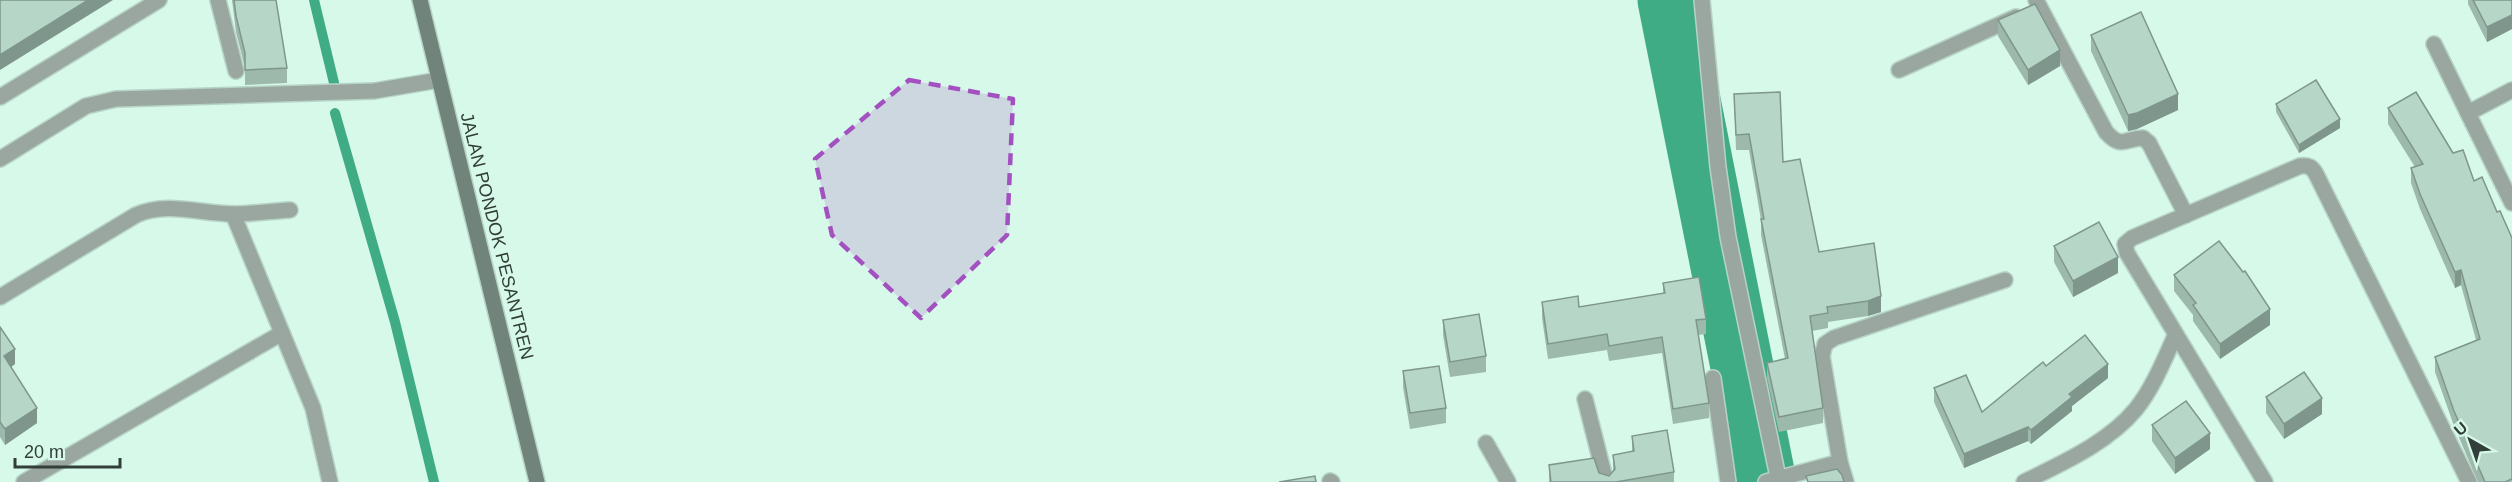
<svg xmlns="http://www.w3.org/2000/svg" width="2512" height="482" font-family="Arial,sans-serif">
<rect width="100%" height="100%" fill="#d7f9e9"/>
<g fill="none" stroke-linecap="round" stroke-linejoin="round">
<g stroke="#40ac86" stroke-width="10">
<polyline points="314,0 334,83"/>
<polyline points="335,113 395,322 434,482"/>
</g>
<polyline stroke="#40ac86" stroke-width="63" points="1669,0 1765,482"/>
<g stroke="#b6d4c6" stroke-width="18">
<g id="street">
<polyline points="218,0 236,71"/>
<polyline points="1702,0 1718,167 1728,237 1779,482"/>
<path d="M2036,0L2106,132C2122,150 2125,138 2143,138L2149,143L2186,215"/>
<polyline points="2434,44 2512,203"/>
<polyline points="1899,70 2016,17"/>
<polyline points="0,97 159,0"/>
<polyline points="2468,113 2512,90"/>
<polyline points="0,159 86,106 116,99 374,91 439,80"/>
<polyline points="233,214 313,408 330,482"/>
<path d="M0,297L136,215C167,201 201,214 234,214C252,214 271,211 290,210"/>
<polyline points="1713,378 1728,482"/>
<polyline points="1585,399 1606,482"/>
<polyline points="1486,443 1508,482"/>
<polyline points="1840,462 1822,356 1825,344 1834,338 2005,280"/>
<polyline points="1330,481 1332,482"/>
<polyline points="24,482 282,333"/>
<polyline points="1766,482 1840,462 1846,482"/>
<path d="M2024,482C2062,463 2108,443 2136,409C2153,388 2164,360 2175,336"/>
<path d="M2265,482L2127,253L2125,244L2132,238L2300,166C2309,165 2312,167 2316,174L2469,482"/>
</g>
</g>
<g stroke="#b6d4c6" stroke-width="18">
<polyline id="secondary" points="420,0 537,482"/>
</g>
<use href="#street" stroke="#9aa7a1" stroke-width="15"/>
<use href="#secondary" stroke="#70847b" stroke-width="15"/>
</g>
<g fill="#9db9ac">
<polygon points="232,0 276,0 287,68 287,83 245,85 245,68 236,32"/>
<polygon points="2468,0 2512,0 2512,29 2487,42 2468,4"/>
<polygon points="1998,20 2060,66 2028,85 1998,36"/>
<polygon points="2091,35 2178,110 2137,129 2128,131 2091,51"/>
<polygon points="1734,94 1783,162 1819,252 1881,312 1868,316 1828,322 1828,328 1812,331 1823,408 1823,423 1779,432 1767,378 1767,363 1785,359 1761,235 1761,220 1749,150 1736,150"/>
<polygon points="2276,104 2340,128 2299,153 2276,112"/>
<polygon points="2388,108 2453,153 2512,482 2478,482 2454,426 2435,372 2435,357 2476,340 2461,285 2455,288 2420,209 2411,183 2411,168 2415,167 2388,124"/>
<polygon points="2054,246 2118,273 2073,297 2054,262"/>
<polygon points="2174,275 2270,325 2220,359 2193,321 2193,315 2174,291"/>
<polygon points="1663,283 1706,319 1706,334 1698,335 1709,403 1709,418 1673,424 1662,353 1609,361 1607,350 1548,359 1542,318 1542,302 1579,307 1663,294"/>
<polygon points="1443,320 1486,356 1486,372 1450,377 1443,335"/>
<polygon points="0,327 15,364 11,367 37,423 5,445 0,437"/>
<polygon points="2046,366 2108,378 2072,406 2072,411 2031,444 2028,441 1964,468 1934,402 1934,388 1982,412"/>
<polygon points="1403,371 1446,408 1446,423 1410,429 1403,387"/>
<polygon points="2266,397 2322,414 2284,439 2266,413"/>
<polygon points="2152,425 2210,449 2175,474 2152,441"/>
<polygon points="1632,436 1674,472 1674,482 1549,482 1549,465 1609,476 1613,471 1613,455 1632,452"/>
</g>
<g fill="#7f968c">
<polygon points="88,0 113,0 0,70 0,55"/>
<polygon points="2512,15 2512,29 2487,42 2487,27"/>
<polygon points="2060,50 2060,66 2028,85 2028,70"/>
<polygon points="2178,94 2178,110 2137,129 2128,131 2128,115"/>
<polygon points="2340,119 2340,128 2299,153 2299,145"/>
<polygon points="2118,257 2118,273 2073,297 2073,281"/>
<polygon points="2461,270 2461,285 2455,288 2455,272"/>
<polygon points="1881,296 1881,312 1868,316 1868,301"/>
<polygon points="2270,309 2270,325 2220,359 2220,344"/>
<polygon points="15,349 15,364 4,372 4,356"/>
<polygon points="2108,364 2108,378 2072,406 2072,411 2031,444 2031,430 2069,394"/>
<polygon points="2322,398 2322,414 2284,439 2284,424"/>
<polygon points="37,408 37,423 5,445 5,429"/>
<polygon points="2028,427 2028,441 1964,468 1964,454"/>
<polygon points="2210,433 2210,449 2175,474 2175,458"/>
</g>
<g fill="#b6d7c8" stroke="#7f968c" stroke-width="1.5">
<polygon points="0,0 88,0 0,55"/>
<polygon points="234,0 276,0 287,68 245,70 245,53 236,16"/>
<polygon points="2473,0 2512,0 2512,15 2487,27"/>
<polygon points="2035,4 2060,50 2028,70 1998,20"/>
<polygon points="2141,12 2178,94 2137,113 2128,115 2091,35"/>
<polygon points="2316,80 2340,119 2299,145 2276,104"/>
<polygon points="1780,92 1783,162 1800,159 1819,252 1874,243 1881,296 1868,301 1827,307 1828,313 1810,316 1823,408 1779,417 1767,363 1788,358 1761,219 1764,219 1749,134 1736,135 1734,94"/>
<polygon points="2416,92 2453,153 2463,150 2474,181 2482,177 2497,212 2500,211 2512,238 2512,479 2505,482 2485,482 2454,411 2435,357 2480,339 2461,270 2455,272 2420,194 2411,168 2423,164 2388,108"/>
<polygon points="2099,222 2118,257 2073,281 2054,246"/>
<polygon points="2219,241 2243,272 2245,271 2270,309 2220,344 2193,305 2196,303 2174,275"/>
<polygon points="1699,277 1706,319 1696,320 1709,403 1673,409 1662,337 1609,346 1607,334 1548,344 1542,302 1578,296 1579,307 1665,293 1663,283"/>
<polygon points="1479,314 1486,356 1450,362 1443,320"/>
<polygon points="0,327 15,349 4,356 37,408 5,429 0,422"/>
<polygon points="2085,335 2108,364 2069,394 2072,397 2031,430 2028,427 1964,454 1934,388 1966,375 1982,412 2043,362 2046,366"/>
<polygon points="1439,366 1446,408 1410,413 1403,371"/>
<polygon points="2304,372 2322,398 2284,424 2266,397"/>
<polygon points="2186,401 2210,433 2175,458 2152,425"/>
<polygon points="1667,430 1674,472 1616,482 1551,482 1549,465 1594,458 1599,473 1609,476 1615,469 1613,455 1634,451 1632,436"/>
<polygon points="1837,469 1842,475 1844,482 1808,482 1806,476"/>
<polygon points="1315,476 1316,482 1279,482"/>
</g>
<path fill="#a351c0" fill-opacity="0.2" stroke="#a351c0" stroke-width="4.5" stroke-dasharray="12 8" stroke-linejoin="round" d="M909,80L1013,99L1007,235L921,318L832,235L815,159Z"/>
<g text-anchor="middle" stroke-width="5" stroke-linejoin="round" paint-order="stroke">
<g font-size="18" fill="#313e39" stroke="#d7f9e9">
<text transform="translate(497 236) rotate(76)" y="6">JALAN PONDOK PESANTREN</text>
</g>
</g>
<g transform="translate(2470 440) rotate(320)" stroke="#d7f9e9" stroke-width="4.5" paint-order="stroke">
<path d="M0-4.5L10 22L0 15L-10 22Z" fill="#313e39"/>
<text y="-9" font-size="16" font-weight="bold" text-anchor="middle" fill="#313e39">U</text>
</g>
<path d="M15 458v9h105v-9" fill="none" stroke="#313e39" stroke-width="3"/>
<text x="24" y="458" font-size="18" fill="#313e39" stroke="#d7f9e9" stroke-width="4.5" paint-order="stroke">20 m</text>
</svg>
